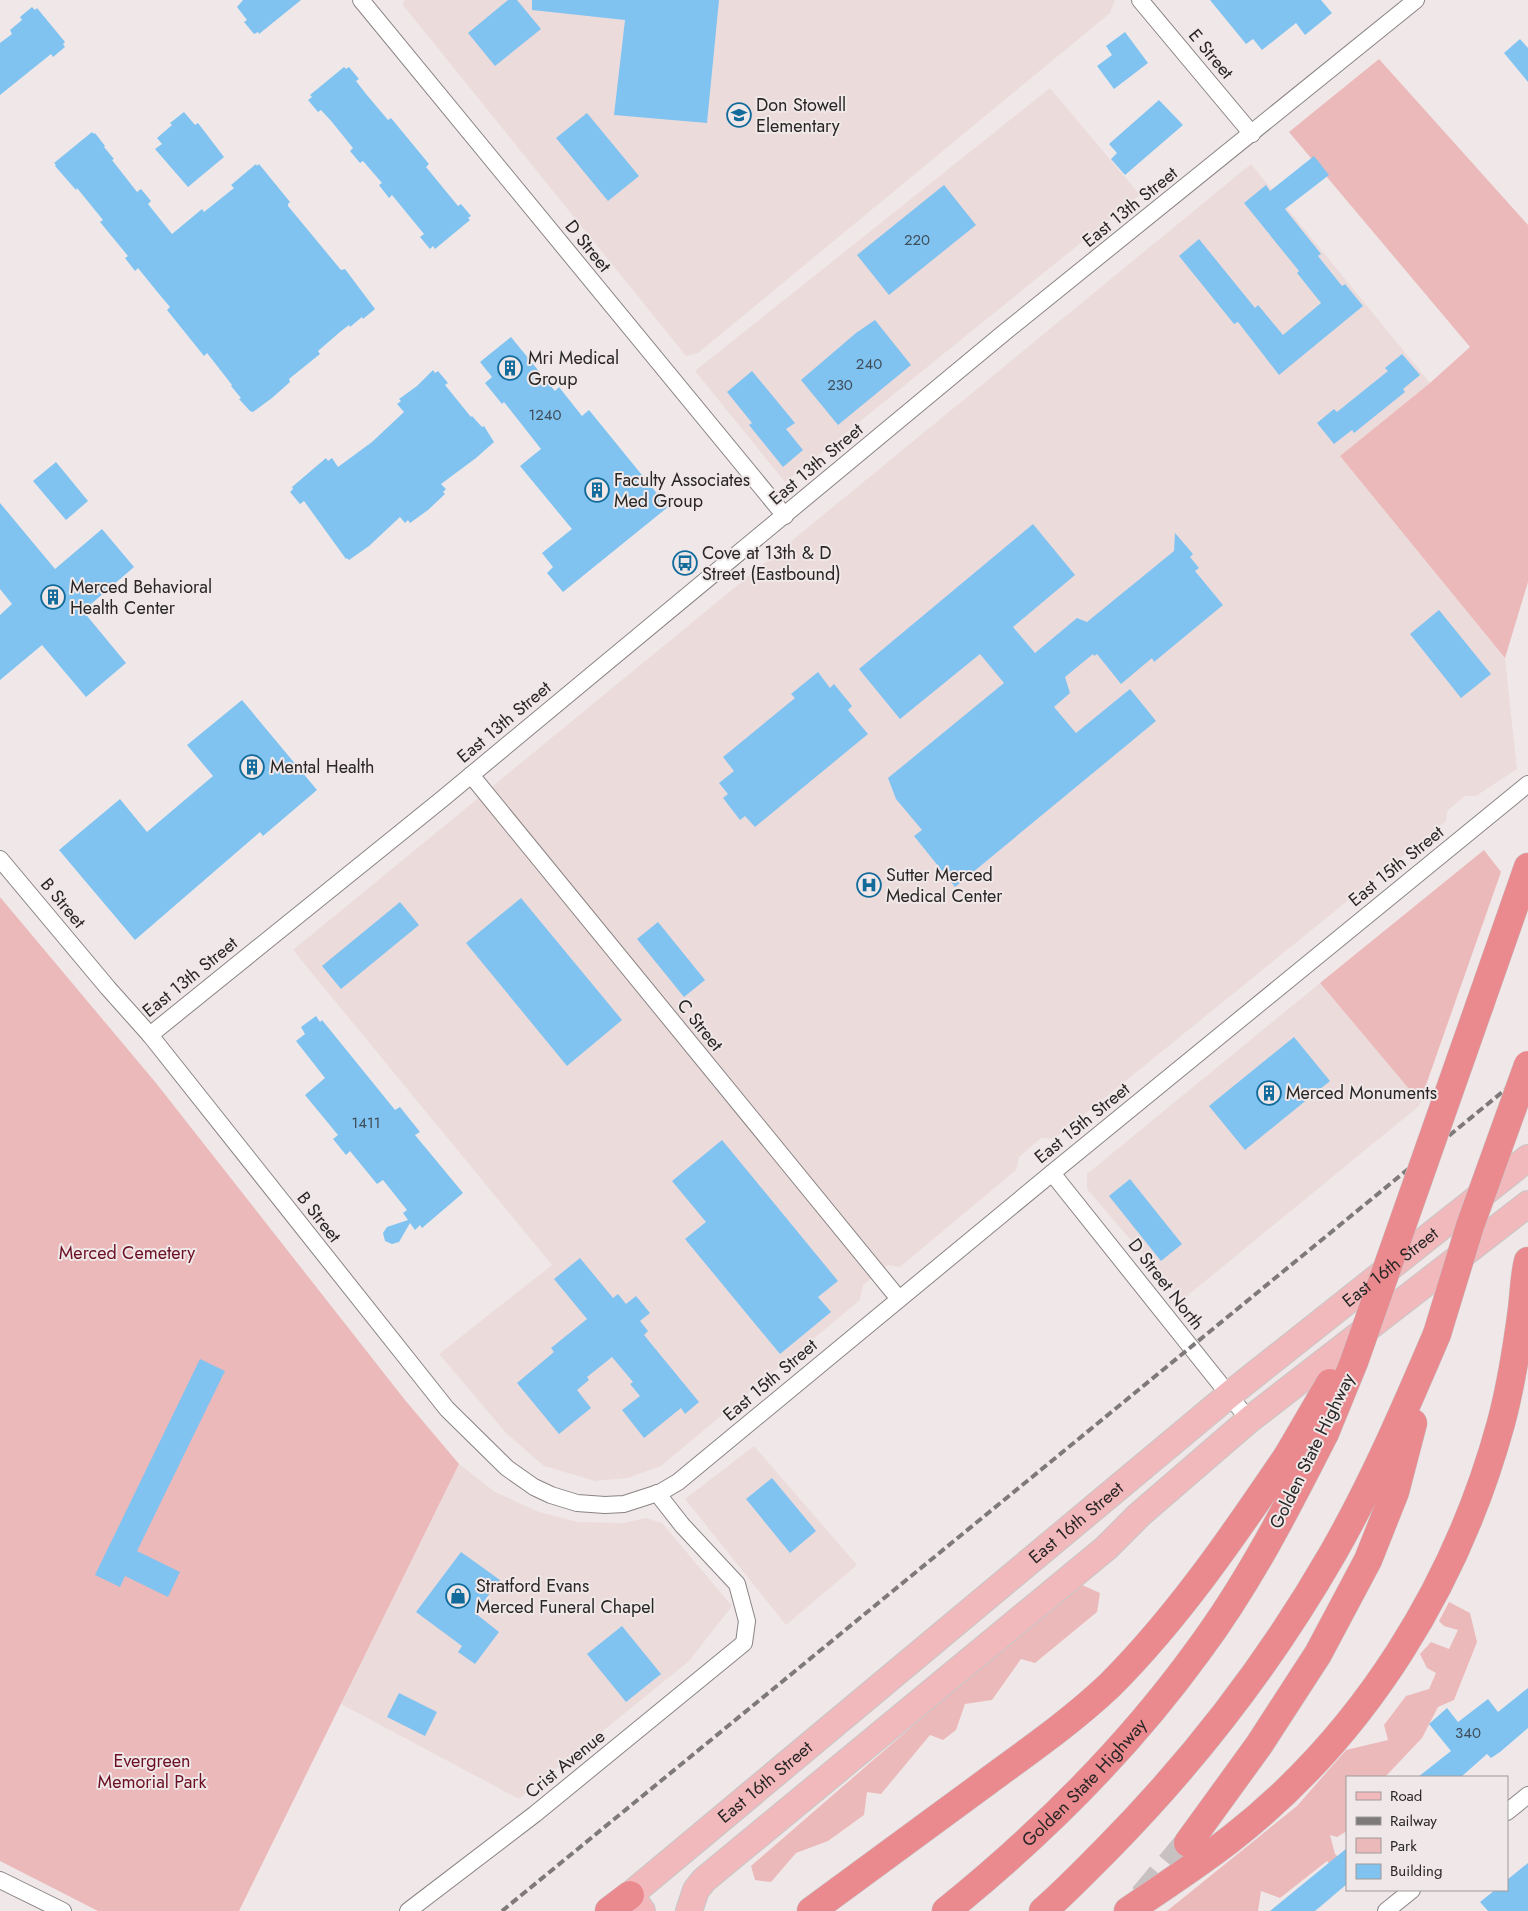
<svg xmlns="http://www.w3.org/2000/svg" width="1528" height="1911" font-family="Jost,sans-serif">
<rect width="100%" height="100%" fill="#f0e8e8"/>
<g fill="#ecdbdb">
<polygon points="404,0 1115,0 1110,13 698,353 686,356 403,5"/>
<polygon points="1050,88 1140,195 785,482 695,371"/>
<polygon points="1251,164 1430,383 1340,456 1505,658 1517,769 1476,796 1465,796 1447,811 1446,821 1054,1139 1041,1138 1019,1157 1016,1170 900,1267 888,1265 863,1285 860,1300 661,1466 628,1478 595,1481 544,1466 507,1434 439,1354 552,1265 293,950"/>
<polygon points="1320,983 1420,1102 1419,1106 1182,1300 1087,1189 1087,1174"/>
<polygon points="754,1446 857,1565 786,1625 685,1499"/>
<polygon points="459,1464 495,1492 539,1512 578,1522 623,1523 646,1518 662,1523 732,1606 689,1661 519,1799 341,1704"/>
</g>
<g fill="#ebb9ba">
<polygon points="1379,59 1528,225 1528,582 1505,658 1340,456 1430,383 1470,347 1289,132"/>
<polygon points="1484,850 1501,872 1420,1102 1320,983"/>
<polygon points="0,897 156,1083 405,1400 459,1464 239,1911 98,1911 0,1861"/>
<polygon points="1082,1585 1100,1593 1097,1612 1035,1663 1021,1659 992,1700 965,1704 956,1730 943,1740 930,1735 881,1794 867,1792 864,1815 828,1841 796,1853 771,1882 755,1880 751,1866 939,1703"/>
<polygon points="1449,1602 1470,1613 1477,1642 1454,1700 1438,1707 1422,1738 1385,1777 1347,1777 1347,1831 1337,1837 1330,1835 1335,1854 1347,1865 1342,1878 1327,1861 1280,1898 1261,1891 1258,1911 1167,1911 1297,1806 1346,1750 1388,1740 1384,1725 1406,1696 1429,1689 1436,1673 1427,1668 1420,1654 1431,1642 1449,1649 1458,1630 1444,1626 1439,1621"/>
</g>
<g fill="#80c3f1">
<polygon points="243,0 301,0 259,34 258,32 254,34 244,22 247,20 237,7"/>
<polygon points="508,0 517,0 541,29 495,66 468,33"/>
<polygon points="532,0 719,0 707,123 614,115 625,20 532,10"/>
<polygon points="1210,0 1321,0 1332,13 1305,35 1296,23 1262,50 1253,39 1246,44"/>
<polygon points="32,7 35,10 37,8 65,42 63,44 65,47 53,57 51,54 0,95 0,43 12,34 10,30 22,20 20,17"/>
<polygon points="1125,32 1148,63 1114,89 1097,66 1112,55 1106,46"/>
<polygon points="1520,39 1528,48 1528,82 1504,53"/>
<polygon points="344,67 346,69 349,67 359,79 356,81 366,94 388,120 391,118 429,164 426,167 458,206 461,204 471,216 468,218 470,220 435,249 433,246 430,249 420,237 424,234 392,195 389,198 379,185 382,183 363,161 360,163 350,151 353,148 332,122 321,110 318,112 308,100 312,97 310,95"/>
<polygon points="1159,100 1183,125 1125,175 1111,159 1117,153 1109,144"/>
<polygon points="184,112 195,125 198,123 224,157 188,187 155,149 162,144 157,138 172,125 170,123"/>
<polygon points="587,113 639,176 608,201 556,138"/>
<polygon points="92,132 94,134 95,133 105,146 104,147 114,159 112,160 137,192 141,189 151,201 148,204 172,234 202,209 204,212 234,188 231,185 256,164 257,166 259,164 290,202 288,204 288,206 341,270 345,269 375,309 363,319 362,317 350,327 349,325 340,332 318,351 320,354 289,379 290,382 272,398 253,412 250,411 239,399 241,398 231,386 232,385 207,353 204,356 167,310 170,307 159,294 138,268 135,271 125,258 128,256 100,222 103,220 77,188 76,190 55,166 56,165 54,163"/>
<polygon points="1314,156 1329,175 1285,209 1321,254 1318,256 1342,286 1345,284 1363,306 1279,375 1238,322 1234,324 1179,256 1199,239 1255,308 1258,305 1283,335 1321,303 1297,273 1299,271 1244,203 1266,185 1270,191"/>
<polygon points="944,185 976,225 889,295 857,255"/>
<polygon points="875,320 911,365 838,425 801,380 856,333"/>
<polygon points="511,337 555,391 559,387 582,416 589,410 668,507 563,592 547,573 553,567 542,553 572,529 520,466 541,449 504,402 502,404 485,383 492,377 480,362"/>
<polygon points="1402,354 1420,375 1403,389 1405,392 1354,433 1352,430 1334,444 1317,423 1334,409 1337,412 1388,371 1385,368"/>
<polygon points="433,370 435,373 438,371 448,383 445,385 471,417 472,416 482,427 484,426 494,442 476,458 441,484 446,489 443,492 445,494 428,510 410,523 408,520 405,523 400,517 369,546 349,560 347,558 346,559 304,501 300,504 290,492 293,489 292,487 326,458 328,461 332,458 338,467 372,442 404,412 397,404 401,401 399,399 417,386"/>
<polygon points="752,371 795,423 786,429 803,450 783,467 749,425 752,423 727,392"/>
<polygon points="56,462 88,501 66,520 33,481"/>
<polygon points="0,503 55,569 102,529 134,567 83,611 126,663 86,697 42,645 0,680 0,615 12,604 0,589"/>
<polygon points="1033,524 1075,575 1013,627 1035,653 1077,618 1087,622 1174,551 1175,533 1193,554 1190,557 1199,568 1195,571 1223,605 1154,662 1152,658 1121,684 1097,654 1094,656 1093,654 1065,677 1070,693 1054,707 1076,733 1130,689 1156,721 955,887 914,836 922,830 896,799 888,778 1004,683 980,654 900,719 859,669"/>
<polygon points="1439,610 1491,674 1461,698 1410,634"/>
<polygon points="818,672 830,688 834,684 852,706 848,710 868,734 755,827 745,816 740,820 723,798 728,794 719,783 734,771 723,757 795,698 791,694"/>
<polygon points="242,700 317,790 263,836 260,832 135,940 59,850 120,799 147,832 213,776 187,745"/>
<polygon points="521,898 622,1020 567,1066 466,943"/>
<polygon points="400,902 419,925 341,989 322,966"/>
<polygon points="658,922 705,980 684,997 637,939"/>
<polygon points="316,1016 320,1022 322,1020 395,1110 400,1107 420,1132 415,1135 463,1193 422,1228 420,1225 415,1230 410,1223 399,1242 392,1244 385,1241 383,1233 387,1227 408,1220 403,1213 407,1210 383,1180 377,1184 350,1151 346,1155 333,1139 338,1135 305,1095 325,1078 296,1041 305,1034 301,1027"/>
<polygon points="1294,1037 1330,1081 1245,1150 1209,1106"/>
<polygon points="722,1140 838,1281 818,1297 831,1312 780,1354 685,1239 706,1222 672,1181"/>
<polygon points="1130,1179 1182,1244 1161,1261 1109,1196"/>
<polygon points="580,1258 613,1298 618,1294 626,1304 636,1296 650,1313 640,1321 648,1331 644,1335 699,1402 685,1414 681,1408 644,1438 622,1410 640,1396 630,1384 633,1382 612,1357 587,1377 589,1380 577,1390 591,1408 559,1434 517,1383 554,1352 551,1348 587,1319 554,1279"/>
<polygon points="200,1359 225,1371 137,1551 180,1572 168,1597 125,1576 120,1587 95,1575"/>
<polygon points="772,1478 816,1531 790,1553 746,1499"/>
<polygon points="461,1552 500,1580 475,1613 499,1632 475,1664 458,1652 462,1646 416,1612"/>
<polygon points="622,1626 661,1674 626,1702 587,1654"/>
<polygon points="1528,1688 1528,1728 1500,1752 1491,1758 1487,1754 1461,1777 1418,1777 1451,1751 1429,1724 1447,1708 1458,1722 1488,1699 1498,1712"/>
<polygon points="399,1693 437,1712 425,1736 387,1717"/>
<polygon points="1347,1848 1347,1884 1315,1911 1270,1911"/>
<polygon points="1528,1863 1528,1911 1488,1911 1480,1902 1495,1890 1507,1890 1507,1880"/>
</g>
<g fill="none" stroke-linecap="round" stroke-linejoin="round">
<polyline stroke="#c8c1c1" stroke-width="28" stroke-dasharray="28 14" stroke-linecap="butt" points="1143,1897 1188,1843"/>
<g stroke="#8b8484" stroke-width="18">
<g id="minor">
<polyline points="361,0 785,516"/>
<polyline points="1140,0 1252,134"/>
<polyline points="471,775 899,1299"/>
<polyline points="0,859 108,988 150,1035 447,1409 507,1468 534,1487 551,1495 577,1503 605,1505 624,1504 661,1492 678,1482 1052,1173 1528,784"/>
<polyline points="150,1035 441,800 1005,332 1416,0"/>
<polyline points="1052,1173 1249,1420"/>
<polyline points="1507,1812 1528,1795"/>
<polyline points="0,1880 63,1911"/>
<polyline points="408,1911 535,1814 744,1643 747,1621 737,1584 682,1525 657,1493"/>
<polyline points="1386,1911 1412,1890"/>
</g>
</g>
<g stroke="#c7c7c7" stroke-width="28">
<g id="primary">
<path id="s1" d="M642,1911L630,1895L1229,1395L1528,1158"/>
<polyline points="689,1911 696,1890 704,1880 1106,1548 1139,1515 1249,1420 1528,1204"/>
</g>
</g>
<g stroke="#c7c7c7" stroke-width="29">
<g id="motorway">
<polyline points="1480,1004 1528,867"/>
<polyline points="1188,1843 1259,1745 1318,1654 1368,1560 1395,1492 1413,1423"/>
<polyline points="609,1911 630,1895"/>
<path d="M811,1911C870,1868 929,1824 988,1781C1030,1750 1072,1721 1110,1685C1178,1617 1234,1535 1288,1455"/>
<path id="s2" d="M946,1911C1040,1835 1127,1749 1198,1651C1248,1584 1287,1508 1325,1433"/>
<path d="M1043,1911C1065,1892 1085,1871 1106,1850C1193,1762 1271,1661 1333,1553C1373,1483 1405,1409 1437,1334"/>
<path d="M1128,1911C1163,1887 1199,1864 1232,1838C1365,1734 1457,1584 1501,1423C1511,1386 1517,1347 1522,1309C1524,1293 1524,1277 1528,1261"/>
</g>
</g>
<use href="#minor" stroke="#fff" stroke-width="16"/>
<use href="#primary" stroke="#f2b9bc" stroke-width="26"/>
<use href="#motorway" stroke="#ea8a8f" stroke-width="28"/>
<polyline stroke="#7f7a7a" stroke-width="4" stroke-dasharray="8 4" stroke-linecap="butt" points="502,1911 1528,1071"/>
<g stroke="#c7c7c7" stroke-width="29" stroke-linecap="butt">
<g id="motorway-bridge">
<polyline points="1437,1334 1470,1226 1528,1065"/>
<polyline points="1325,1433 1354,1362 1480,1004"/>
<polyline points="1288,1455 1330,1383"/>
</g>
</g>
<use href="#motorway-bridge" stroke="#ea8a8f" stroke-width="28"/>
</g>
<defs>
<g id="school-ring" transform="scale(1.25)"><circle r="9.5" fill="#f0e8e8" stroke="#126b9b" stroke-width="1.5"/><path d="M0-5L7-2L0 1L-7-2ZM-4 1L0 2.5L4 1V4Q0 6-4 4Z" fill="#126b9b"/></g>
<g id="building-ring" transform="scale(1.25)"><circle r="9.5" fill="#f0e8e8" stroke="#126b9b" stroke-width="1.5"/><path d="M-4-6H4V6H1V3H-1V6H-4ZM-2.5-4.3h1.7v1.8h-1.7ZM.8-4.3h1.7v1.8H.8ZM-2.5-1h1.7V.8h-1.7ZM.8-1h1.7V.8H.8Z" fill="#126b9b"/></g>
<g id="bus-ring" transform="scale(1.25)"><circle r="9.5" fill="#f0e8e8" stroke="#126b9b" stroke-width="1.5"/><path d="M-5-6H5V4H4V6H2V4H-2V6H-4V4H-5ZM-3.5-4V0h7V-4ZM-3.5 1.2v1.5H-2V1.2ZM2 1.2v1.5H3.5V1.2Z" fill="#126b9b"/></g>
<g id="hospital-ring" transform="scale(1.25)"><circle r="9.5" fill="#f0e8e8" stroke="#126b9b" stroke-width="1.5"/><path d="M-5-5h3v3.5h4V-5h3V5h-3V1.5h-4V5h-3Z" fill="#126b9b"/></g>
<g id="shop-ring" transform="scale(1.25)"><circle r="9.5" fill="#f0e8e8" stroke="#126b9b" stroke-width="1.5"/><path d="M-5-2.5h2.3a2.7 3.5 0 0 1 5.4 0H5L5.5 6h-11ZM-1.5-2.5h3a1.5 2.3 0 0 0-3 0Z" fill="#126b9b"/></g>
</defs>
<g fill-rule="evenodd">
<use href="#school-ring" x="739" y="115"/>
<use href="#building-ring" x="510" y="368"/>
<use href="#building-ring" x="597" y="490"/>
<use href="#bus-ring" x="685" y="563"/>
<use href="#building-ring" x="53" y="597"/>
<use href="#building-ring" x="252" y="767"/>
<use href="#hospital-ring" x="869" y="885"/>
<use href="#building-ring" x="1269" y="1093"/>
<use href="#shop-ring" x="458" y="1596"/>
</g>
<g text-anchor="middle" stroke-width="4" stroke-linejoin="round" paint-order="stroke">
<g font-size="15" fill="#3f4d59">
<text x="917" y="245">220</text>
<text x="869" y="369">240</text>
<text x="840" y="390">230</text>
<text x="545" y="420">1240</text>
<text x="366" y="1128">1411</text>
<text x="1468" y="1738">340</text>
</g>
<g font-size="18" fill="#292626" stroke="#f0e8e8">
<text transform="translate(1211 54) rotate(50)" y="6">E Street</text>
<text transform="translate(1130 207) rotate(-39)" y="6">East 13th Street</text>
<text transform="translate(588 246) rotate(51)" y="6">D Street</text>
<text transform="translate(816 464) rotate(-40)" y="6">East 13th Street</text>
<text transform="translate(504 722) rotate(-40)" y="6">East 13th Street</text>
<text transform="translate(1396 866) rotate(-39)" y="6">East 15th Street</text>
<text transform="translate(63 903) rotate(50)" y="6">B Street</text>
<text transform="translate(190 977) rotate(-39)" y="6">East 13th Street</text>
<text transform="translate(700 1025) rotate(51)" y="6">C Street</text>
<text transform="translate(1082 1123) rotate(-39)" y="6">East 15th Street</text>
<text transform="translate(319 1217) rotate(52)" y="6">B Street</text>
<text dy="6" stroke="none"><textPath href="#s1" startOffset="1006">East 16th Street</textPath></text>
<text transform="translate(1166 1284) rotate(52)" y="6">D Street North</text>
<text transform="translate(770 1380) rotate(-40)" y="6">East 15th Street</text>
<text transform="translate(1312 1451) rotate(-64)" y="6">Golden State Highway</text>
<text dy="6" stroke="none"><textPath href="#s1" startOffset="601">East 16th Street</textPath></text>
<text transform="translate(565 1764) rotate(-39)" y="6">Crist Avenue</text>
<text dy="6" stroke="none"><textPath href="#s1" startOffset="196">East 16th Street</textPath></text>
<text dy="6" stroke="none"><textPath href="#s2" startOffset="189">Golden State Highway</textPath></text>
</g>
<g font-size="18" fill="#292626" stroke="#f0e8e8" text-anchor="start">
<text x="756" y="111">Don Stowell<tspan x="756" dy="21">Elementary</tspan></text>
<text x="528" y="364">Mri Medical<tspan x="528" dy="21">Group</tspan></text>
<text x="614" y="486">Faculty Associates<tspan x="614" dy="21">Med Group</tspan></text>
<text x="702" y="559">Cove at 13th &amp; D<tspan x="702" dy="21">Street (Eastbound)</tspan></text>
<text x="70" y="593">Merced Behavioral<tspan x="70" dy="21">Health Center</tspan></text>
<text x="270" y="773">Mental Health</text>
<text x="886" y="881">Sutter Merced<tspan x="886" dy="21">Medical Center</tspan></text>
<text x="1286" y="1099">Merced Monuments</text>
<text x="476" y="1592">Stratford Evans<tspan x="476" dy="21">Merced Funeral Chapel</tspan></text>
</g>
<g font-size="18" fill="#6b0f22" stroke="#f0e8e8">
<text x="127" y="1259">Merced Cemetery</text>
<text x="152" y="1767">Evergreen<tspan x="152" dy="21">Memorial Park</tspan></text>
</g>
</g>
<rect x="1346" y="1776" width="162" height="115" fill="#f0e8e8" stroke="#a09a9a"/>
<rect x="1356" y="1792" width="25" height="8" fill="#f2b9bc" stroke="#a09a9a"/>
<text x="1390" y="1801" font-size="15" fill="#292626">Road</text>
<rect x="1356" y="1817" width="25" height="8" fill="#7f7a7a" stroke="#a09a9a"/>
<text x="1390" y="1826" font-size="15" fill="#292626">Railway</text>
<rect x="1356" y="1838" width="25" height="15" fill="#ebb9ba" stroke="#a09a9a"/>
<text x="1390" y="1851" font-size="15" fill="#292626">Park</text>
<rect x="1356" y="1864" width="25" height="15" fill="#80c3f1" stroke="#a09a9a"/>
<text x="1390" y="1876" font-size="15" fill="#292626">Building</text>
</svg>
